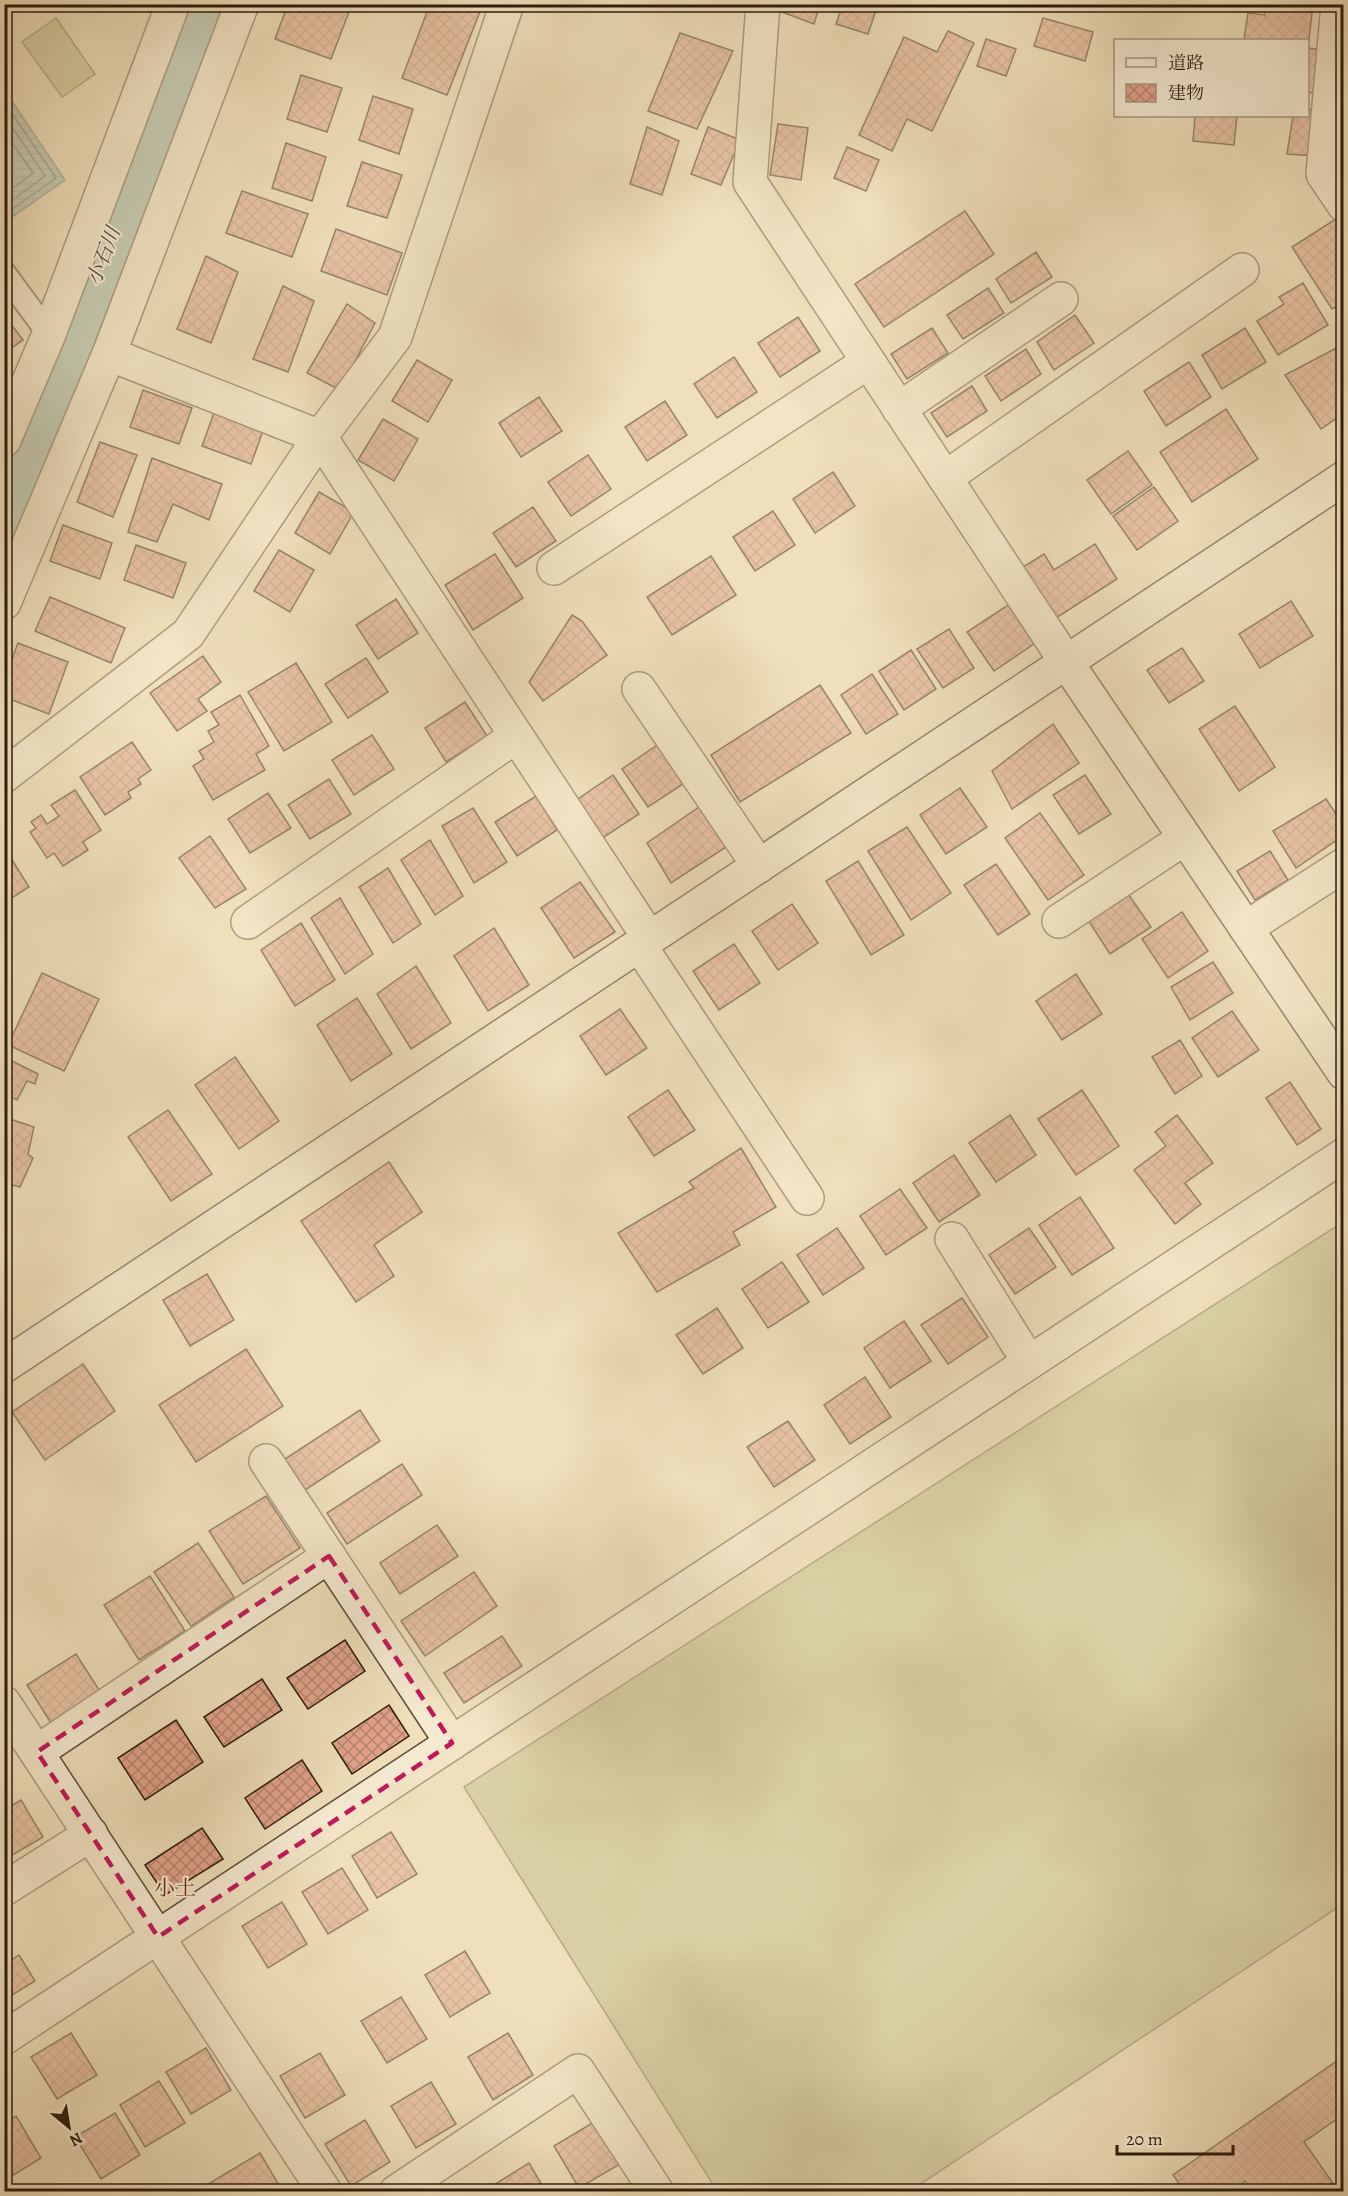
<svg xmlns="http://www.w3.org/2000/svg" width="1348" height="2196" font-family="Alegreya,'Noto Serif JP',serif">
<defs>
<pattern id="water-rules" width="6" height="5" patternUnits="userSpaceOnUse" patternTransform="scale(1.5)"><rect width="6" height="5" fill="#9abcb3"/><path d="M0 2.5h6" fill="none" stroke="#85a199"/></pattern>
<pattern id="building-cross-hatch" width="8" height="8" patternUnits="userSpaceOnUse" patternTransform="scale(1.5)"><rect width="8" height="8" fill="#e2a289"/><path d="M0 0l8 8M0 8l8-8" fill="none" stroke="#b7836e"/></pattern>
</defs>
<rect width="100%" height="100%" fill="#efdfba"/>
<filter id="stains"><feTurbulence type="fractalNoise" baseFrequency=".00333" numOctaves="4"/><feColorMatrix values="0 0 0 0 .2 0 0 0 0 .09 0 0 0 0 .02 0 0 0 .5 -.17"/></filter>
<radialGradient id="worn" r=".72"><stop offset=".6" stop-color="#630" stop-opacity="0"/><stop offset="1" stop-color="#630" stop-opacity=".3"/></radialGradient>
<g fill="#bfc08c" stroke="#766e4e" stroke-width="1.5">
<polygon points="56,18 95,74 62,97 22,42"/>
<polygon points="1343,1222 1343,1904 910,2191 717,2191 464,1787"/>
</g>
<polygon fill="url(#water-rules)" stroke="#6e7c71" stroke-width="1.5" points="5,91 65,180 5,222 4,222"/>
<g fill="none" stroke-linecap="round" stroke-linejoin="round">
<g stroke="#636c61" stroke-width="1.5">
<polyline points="4,102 56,178 4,215"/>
<polyline points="4,115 45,176 4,206"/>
<polyline points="4,131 33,173 4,195"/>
</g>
<polyline stroke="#9abcb3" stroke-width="69" points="4,507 202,4"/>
</g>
<g fill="url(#building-cross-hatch)" stroke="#2c1c0f" stroke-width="1.5">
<polygon points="288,4 352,4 331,59 275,39"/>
<polygon points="430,4 483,4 447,95 402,78"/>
<polygon points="785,4 820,4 814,24 782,12"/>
<polygon points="843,4 878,4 868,34 836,24"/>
<polygon points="1266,4 1313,4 1308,48 1323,50 1317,94 1308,92 1308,40 1244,40 1248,13 1265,15"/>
<polygon points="1043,18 1093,32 1085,61 1034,46"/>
<polygon points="948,31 974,43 932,131 907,119 892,151 859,135 904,37 937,52"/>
<polygon points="680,33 733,51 697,129 648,111"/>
<polygon points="986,39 1016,49 1006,76 977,66"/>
<polygon points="301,75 342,88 327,132 287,119"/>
<polygon points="373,96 413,109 399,154 359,140"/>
<polygon points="1308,109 1318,109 1315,156 1287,154 1293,116 1308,116"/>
<polygon points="1195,116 1237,116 1234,145 1193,141"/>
<polygon points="778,124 808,128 801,180 770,175"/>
<polygon points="647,127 679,141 662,195 630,184"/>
<polygon points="708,127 740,140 721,185 691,174"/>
<polygon points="286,143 326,157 312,201 272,188"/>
<polygon points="847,147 879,160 866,191 834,178"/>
<polygon points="362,162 402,175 387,218 347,206"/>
<polygon points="242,191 308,214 292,257 226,233"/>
<polygon points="965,211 994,254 884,327 855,284"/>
<polygon points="1342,215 1344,252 1336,256 1344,267 1344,302 1332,309 1292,247"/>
<polygon points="336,229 402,253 387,295 321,271"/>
<polygon points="1036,252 1052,277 1011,303 996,279"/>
<polygon points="206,256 238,272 211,343 177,329"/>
<polygon points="1303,283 1328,325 1278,355 1257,321 1284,304 1279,297"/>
<polygon points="283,286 314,301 288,372 253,359"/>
<polygon points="988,288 1004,313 963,339 947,315"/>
<polygon points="347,304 375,323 340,390 307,373"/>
<polygon points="4,315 23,340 4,353"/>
<polygon points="1075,315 1094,343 1054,370 1037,342"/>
<polygon points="798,317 820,351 780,377 758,343"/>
<polygon points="932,328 948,353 907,379 891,354"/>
<polygon points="1245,328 1266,362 1222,389 1202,355"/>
<polygon points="1344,344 1344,413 1321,429 1285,375"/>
<polygon points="1026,349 1041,374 1001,401 985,376"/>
<polygon points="734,357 757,392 717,418 694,384"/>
<polygon points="417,360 452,380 428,422 392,401"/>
<polygon points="1189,362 1211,397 1166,426 1144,391"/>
<polygon points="972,386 987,411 947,437 931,413"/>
<polygon points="143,390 192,408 179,444 130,427"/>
<polygon points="539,397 562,431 521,457 499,423"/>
<polygon points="665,401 687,435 647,461 625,427"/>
<polygon points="1226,409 1258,459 1192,502 1160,452"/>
<polygon points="215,410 264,428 251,464 202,446"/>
<polygon points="383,419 418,439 394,481 358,460"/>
<polygon points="100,442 137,455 113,517 77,502"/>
<polygon points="1128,451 1152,485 1111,514 1087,480"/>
<polygon points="588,455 611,489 571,516 548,482"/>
<polygon points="152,458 222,484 209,520 173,504 157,542 128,532"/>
<polygon points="833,472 855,506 815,533 793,499"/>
<polygon points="1154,487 1178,521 1137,550 1113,516"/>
<polygon points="319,492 354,512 330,554 295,533"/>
<polygon points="533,507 556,541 516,567 493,533"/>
<polygon points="773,511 795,545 755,571 733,537"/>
<polygon points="63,525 112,543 100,579 50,561"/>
<polygon points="1095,544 1117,579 1056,618 1023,567 1044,554 1054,570"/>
<polygon points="136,545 186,563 173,598 124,580"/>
<polygon points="279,550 314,570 290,612 254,591"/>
<polygon points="495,554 523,598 473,630 445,585"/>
<polygon points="711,556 736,595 672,635 647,597"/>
<polygon points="50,597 125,628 111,663 35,631"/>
<polygon points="396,599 418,633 378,659 356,625"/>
<polygon points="1291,601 1313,636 1260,668 1239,634"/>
<polygon points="1008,605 1034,644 994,671 967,632"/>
<polygon points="572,615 582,621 607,655 543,701 529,682"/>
<polygon points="949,629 974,668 943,688 917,649"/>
<polygon points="18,643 68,662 49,714 4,697 4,680"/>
<polygon points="1182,648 1204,681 1169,703 1147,670"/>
<polygon points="911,650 936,689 904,710 879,671"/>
<polygon points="203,656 221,682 198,699 207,711 177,731 150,693"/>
<polygon points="366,658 388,692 348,718 325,684"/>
<polygon points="296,663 332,722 284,751 248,692"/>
<polygon points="872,674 898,714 866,734 841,695"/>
<polygon points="820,685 851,733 740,802 711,755"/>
<polygon points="240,695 269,746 256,754 265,770 213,800 193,766 204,759 199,751 214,742 208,731 219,725 211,712"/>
<polygon points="465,702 487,736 446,762 425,728"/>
<polygon points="1235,706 1275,767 1239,791 1199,729"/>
<polygon points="1053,724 1079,763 1012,809 992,771"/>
<polygon points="372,735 394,769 354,795 332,760"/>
<polygon points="663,741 689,780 648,807 622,769"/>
<polygon points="132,742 151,770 138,779 141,784 128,792 131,798 105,815 80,777"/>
<polygon points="613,775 639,814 598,841 572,803"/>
<polygon points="1085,775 1111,814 1079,834 1053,795"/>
<polygon points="329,779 351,814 310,839 288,805"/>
<polygon points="960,788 987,827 946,854 920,815"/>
<polygon points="75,790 101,830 83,842 88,850 63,866 54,853 47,858 30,832 36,828 31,822 41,815 47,824 59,816 51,805"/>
<polygon points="268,793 291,828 250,853 228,819"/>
<polygon points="536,796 557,830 517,856 495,822"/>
<polygon points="1326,799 1344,826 1344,835 1296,868 1273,831"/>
<polygon points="699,807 726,847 671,883 647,843"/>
<polygon points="473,808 507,862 474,883 442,826"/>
<polygon points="1040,813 1084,875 1048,900 1005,838"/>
<polygon points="907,827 951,893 911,920 868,851"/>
<polygon points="210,836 246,889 215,908 179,858"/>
<polygon points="430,840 463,896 435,915 401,860"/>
<polygon points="4,847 29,887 4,903"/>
<polygon points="1270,851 1288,880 1255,900 1237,871"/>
<polygon points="858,861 904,935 871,955 826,881"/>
<polygon points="996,864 1030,914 998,935 964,885"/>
<polygon points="388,868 421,924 393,943 359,887"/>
<polygon points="580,882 615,932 574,958 541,908"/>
<polygon points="1124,888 1151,927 1110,954 1084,914"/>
<polygon points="340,898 373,954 345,974 311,918"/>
<polygon points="792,904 818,943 778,970 752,931"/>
<polygon points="1182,912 1208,951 1168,978 1142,939"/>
<polygon points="301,923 335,980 295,1006 261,950"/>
<polygon points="494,928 529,985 488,1011 454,956"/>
<polygon points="734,944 760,983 719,1010 693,971"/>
<polygon points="1213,962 1233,993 1190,1020 1171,987"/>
<polygon points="416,966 451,1023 411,1049 377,994"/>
<polygon points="42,973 99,999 64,1071 8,1045"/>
<polygon points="1076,974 1102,1014 1062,1040 1036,1001"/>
<polygon points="357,998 392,1054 351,1081 317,1025"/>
<polygon points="620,1009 647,1048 606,1075 580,1036"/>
<polygon points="1232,1011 1259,1050 1218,1077 1192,1038"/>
<polygon points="1180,1040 1202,1076 1175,1094 1152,1057"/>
<polygon points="4,1057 38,1074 35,1084 27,1081 17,1100 4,1093"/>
<polygon points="235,1057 279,1121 239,1149 195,1085"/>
<polygon points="1290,1082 1321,1129 1297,1145 1266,1098"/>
<polygon points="668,1090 695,1130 654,1156 628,1117"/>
<polygon points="1082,1090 1119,1146 1076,1175 1038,1119"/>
<polygon points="168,1110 212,1174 171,1201 128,1137"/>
<polygon points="1010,1115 1036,1155 996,1182 969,1143"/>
<polygon points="1177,1115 1213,1163 1185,1183 1201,1204 1175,1224 1134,1170 1166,1146 1155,1132"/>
<polygon points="4,1117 34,1127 28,1154 33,1158 20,1187 4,1183"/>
<polygon points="741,1148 776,1207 733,1232 740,1245 657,1292 618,1233 694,1188 689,1182"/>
<polygon points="954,1155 980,1195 939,1222 913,1183"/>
<polygon points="389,1162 422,1212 374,1245 394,1276 356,1302 301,1221"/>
<polygon points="900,1189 927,1228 886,1255 860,1216"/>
<polygon points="1080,1197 1114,1248 1072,1275 1039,1225"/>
<polygon points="837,1228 864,1268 823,1295 797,1255"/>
<polygon points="1029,1228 1056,1267 1015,1294 989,1255"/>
<polygon points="782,1262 809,1302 768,1328 742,1289"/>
<polygon points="207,1274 234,1320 190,1346 163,1300"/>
<polygon points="962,1298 988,1337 948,1364 921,1325"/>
<polygon points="717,1308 743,1348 703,1374 676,1335"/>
<polygon points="904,1321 931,1361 890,1388 864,1348"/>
<polygon points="246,1349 283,1406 196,1462 159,1405"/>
<polygon points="83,1364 115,1411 45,1460 12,1412"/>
<polygon points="865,1377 891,1417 850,1444 824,1405"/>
<polygon points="360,1410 380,1441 305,1490 285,1459"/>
<polygon points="788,1421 815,1460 774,1487 747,1447"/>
<polygon points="402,1464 422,1495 347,1544 327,1513"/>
<polygon points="266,1496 300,1548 243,1584 209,1531"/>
<polygon points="437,1525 458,1556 400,1594 380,1563"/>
<polygon points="198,1543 234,1597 191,1626 154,1572"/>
<polygon points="474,1572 497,1606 425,1656 401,1621"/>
<polygon points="150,1576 185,1631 139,1660 104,1605"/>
<polygon points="502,1636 522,1666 464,1703 444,1673"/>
<polygon points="345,1640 365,1671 308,1709 287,1678"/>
<polygon points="76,1654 101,1693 51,1723 27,1685"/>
<polygon points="262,1679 282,1710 224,1747 204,1717"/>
<polygon points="389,1705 409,1736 352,1774 332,1743"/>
<polygon points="176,1720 203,1762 145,1800 118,1758"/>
<polygon points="302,1760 322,1791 265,1829 245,1798"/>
<polygon points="21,1800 43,1837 4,1860 4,1810"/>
<polygon points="202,1828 223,1859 165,1895 145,1865"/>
<polygon points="391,1832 417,1874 377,1898 352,1856"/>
<polygon points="342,1868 368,1910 328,1934 302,1892"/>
<polygon points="282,1902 307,1944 268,1968 242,1926"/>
<polygon points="465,1951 490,1993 450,2017 425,1975"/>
<polygon points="19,1955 35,1981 4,2000 4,1965"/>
<polygon points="401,1997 427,2039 387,2063 361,2021"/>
<polygon points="71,2033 97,2075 57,2099 31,2057"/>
<polygon points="508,2033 533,2075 493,2100 468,2057"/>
<polygon points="206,2048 231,2090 191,2114 166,2072"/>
<polygon points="320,2053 345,2095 305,2118 280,2076"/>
<polygon points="1344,2056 1344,2114 1304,2142 1339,2192 1253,2192 1245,2181 1230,2192 1185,2192 1173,2175"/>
<polygon points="159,2081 185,2123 145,2147 120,2105"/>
<polygon points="431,2082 456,2124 416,2148 391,2106"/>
<polygon points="115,2113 140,2155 101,2179 75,2137"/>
<polygon points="16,2116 41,2158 4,2181 4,2123"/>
<polygon points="365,2120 390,2162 351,2186 325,2144"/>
<polygon points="594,2122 620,2164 579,2188 554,2146"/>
<polygon points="260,2153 283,2192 195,2192"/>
<polygon points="529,2163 546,2192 491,2192 489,2188"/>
</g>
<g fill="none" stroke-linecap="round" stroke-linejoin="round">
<g stroke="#5d4d3a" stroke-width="26">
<polyline id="lane" points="4,273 49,334"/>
</g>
<g stroke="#5d4d3a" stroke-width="36">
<g id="street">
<polyline points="763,4 750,182 1067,663"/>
<polyline points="1338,4 1323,174 1344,205"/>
<polyline points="109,354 320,437 650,939"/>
<polyline points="899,409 1061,299"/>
<polyline points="4,440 49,334 173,4"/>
<polyline points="945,478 1242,270"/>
<polyline points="554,568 868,362"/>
<polyline points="4,603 109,354 242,4"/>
<polyline points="639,689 759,866"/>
<polyline points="4,776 188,634 320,437 395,337 507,4"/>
<polyline points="1059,921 1185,838"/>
<polyline points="248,922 516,736"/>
<polyline points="1246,928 1344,865"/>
<polyline points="640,946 807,1198"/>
<polyline points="952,1239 1029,1362"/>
<polyline points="266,1461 452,1743"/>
<polyline points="4,1703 325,2192"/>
<polyline points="37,1752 329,1556"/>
<polyline points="4,1889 91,1834"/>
<polyline points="4,2038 1344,1155"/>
<polyline points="396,2192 578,2071 657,2192"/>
</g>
</g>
<g stroke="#2c1c0f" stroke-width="36">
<g id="secondary">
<polyline points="1067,663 1344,1073"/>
<polyline points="4,1366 1344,478"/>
</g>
</g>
<use href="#lane" stroke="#f5ead2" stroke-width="22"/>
<use href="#street" stroke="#f5ead2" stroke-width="33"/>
<use href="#secondary" stroke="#f5ead2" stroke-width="33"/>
</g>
<path d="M0 0H1348V2196H0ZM329,1556L452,1743L158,1937L37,1752Z" fill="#efdfba" fill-opacity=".55" fill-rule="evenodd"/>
<path fill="none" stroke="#c2185b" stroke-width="4.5" stroke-dasharray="12 8" stroke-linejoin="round" d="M329,1556L452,1743L158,1937L37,1752Z"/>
<g text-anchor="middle" stroke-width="4.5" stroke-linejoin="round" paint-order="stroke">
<g font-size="20" font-style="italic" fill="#4d4c40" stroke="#f5ead2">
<text transform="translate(103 256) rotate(-69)" y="7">小石川</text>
</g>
<g font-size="21" fill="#7a1f14" stroke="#f5ead2">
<text x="175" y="1895">小土</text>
</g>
</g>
<rect width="1348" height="2196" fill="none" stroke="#efdfba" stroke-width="24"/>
<rect x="6" y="6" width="1336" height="2184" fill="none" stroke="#2c1c0f" stroke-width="3"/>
<rect x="12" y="12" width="1324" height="2172" fill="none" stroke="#2c1c0f" stroke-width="1.5"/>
<rect x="1114" y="39" width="195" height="78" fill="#f5ead2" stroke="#a59884" stroke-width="1.5"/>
<rect x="1126" y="58" width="30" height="9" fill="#f5ead2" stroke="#a59884" stroke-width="1.5"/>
<text x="1168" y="69" font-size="18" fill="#2c1c0f">道路</text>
<rect x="1126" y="84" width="30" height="18" fill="url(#building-cross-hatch)" stroke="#a59884" stroke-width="1.5"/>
<text x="1168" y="99" font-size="18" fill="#2c1c0f">建物</text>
<g transform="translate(69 2127) rotate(150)" stroke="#f5ead2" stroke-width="4.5" paint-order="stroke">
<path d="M0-4.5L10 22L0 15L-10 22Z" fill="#2c1c0f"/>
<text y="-9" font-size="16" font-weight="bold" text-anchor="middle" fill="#2c1c0f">N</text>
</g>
<path d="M1117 2145v9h116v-9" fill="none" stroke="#2c1c0f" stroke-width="3"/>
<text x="1126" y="2145" font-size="18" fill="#2c1c0f" stroke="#f5ead2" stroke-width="4.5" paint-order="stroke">20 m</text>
<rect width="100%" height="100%" filter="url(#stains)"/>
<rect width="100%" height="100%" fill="url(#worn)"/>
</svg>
